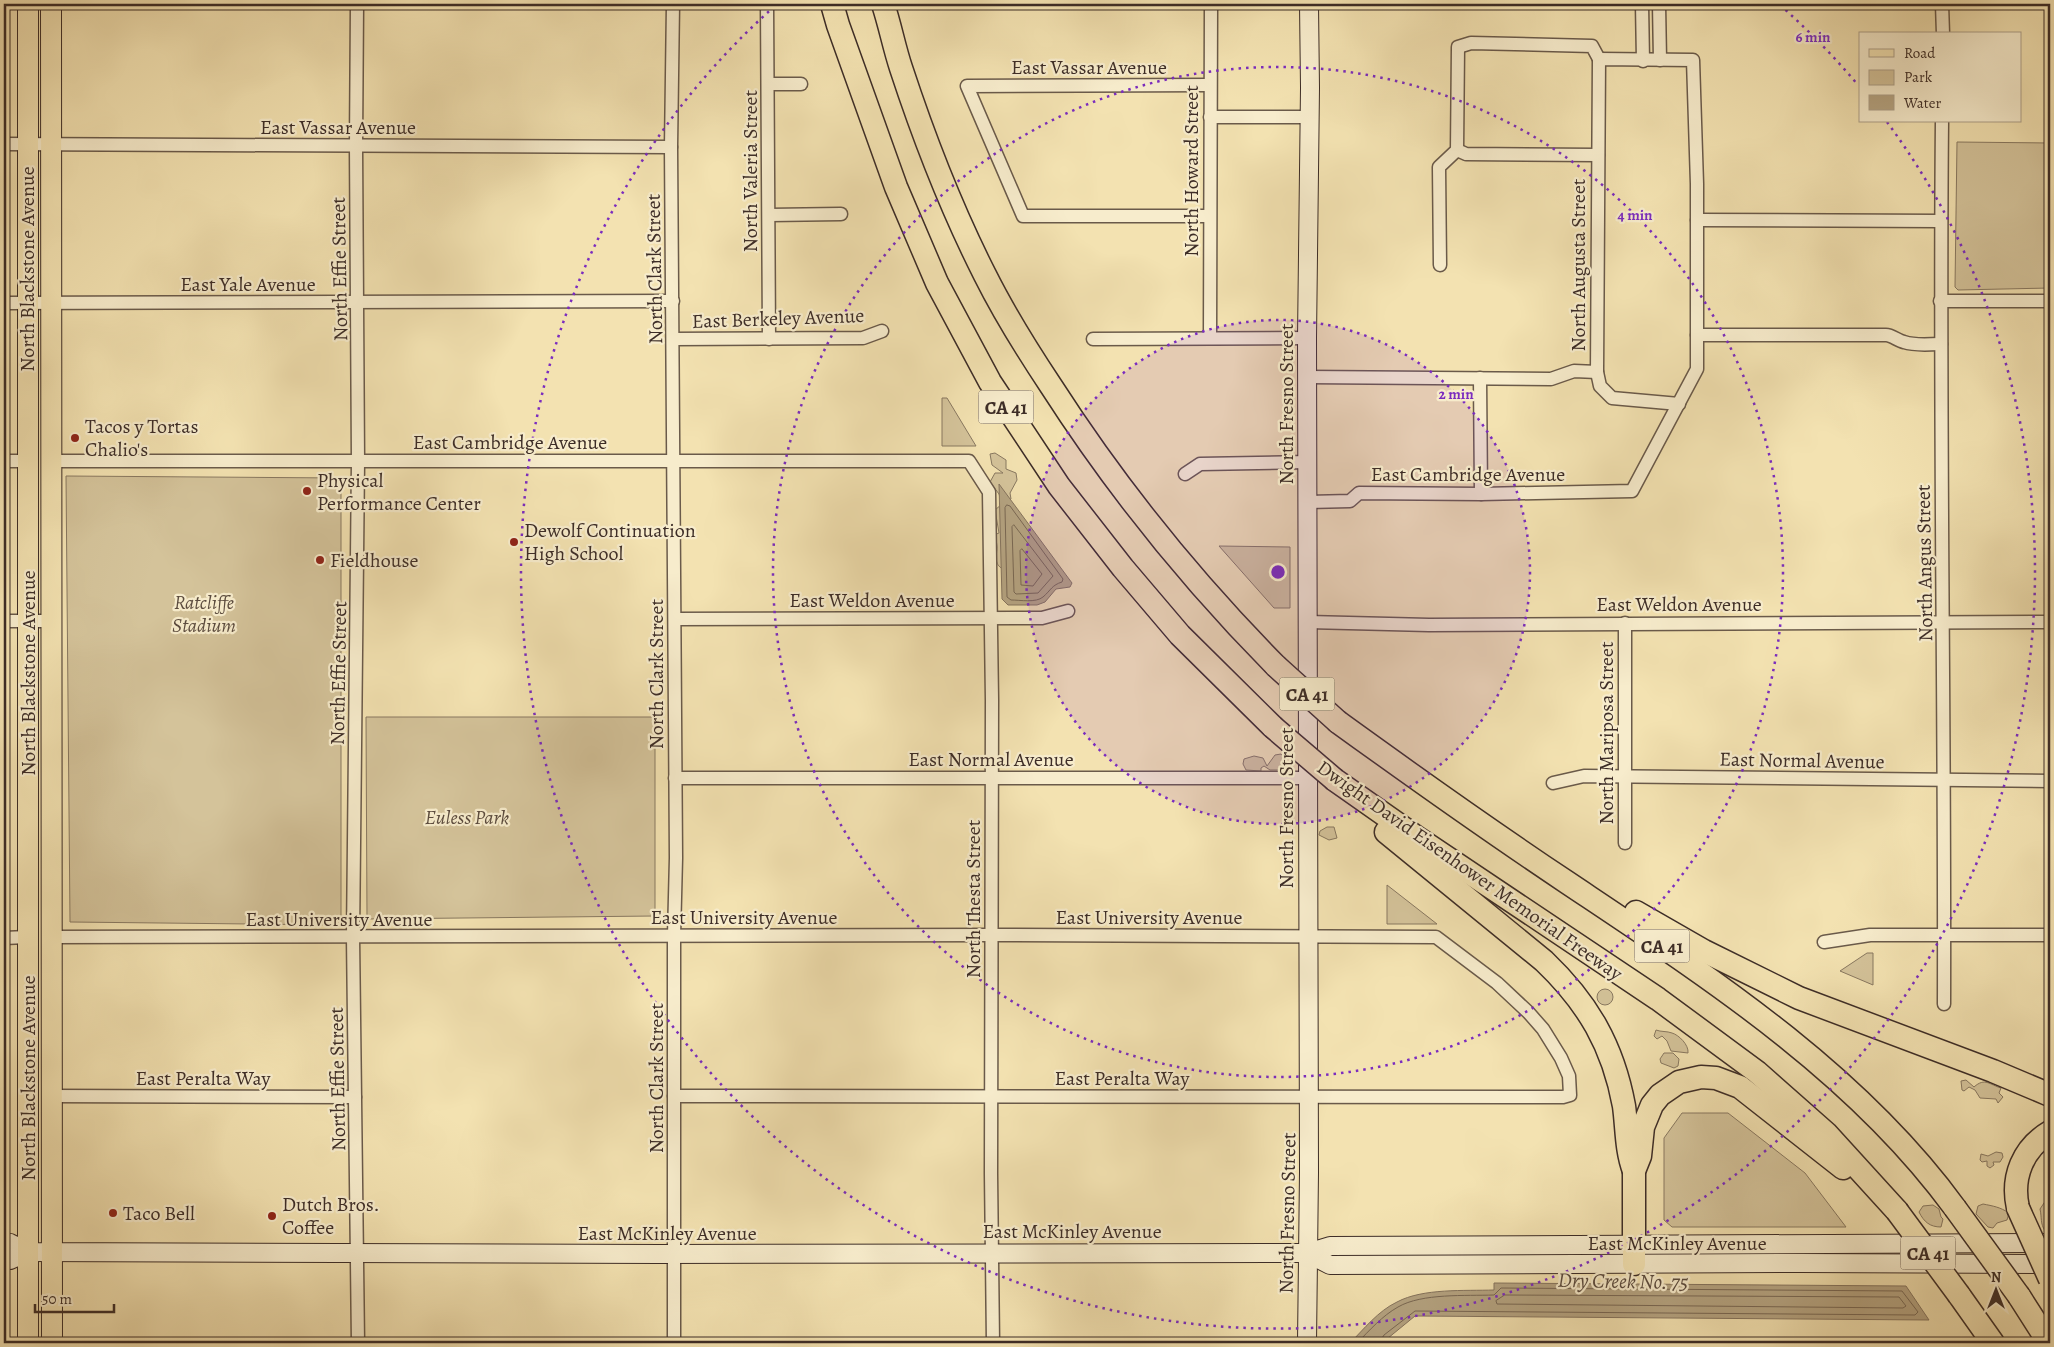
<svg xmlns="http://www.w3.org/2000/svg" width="2054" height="1347" font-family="Alegreya,serif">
<rect width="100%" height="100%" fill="#f3e2b1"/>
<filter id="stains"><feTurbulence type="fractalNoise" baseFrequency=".004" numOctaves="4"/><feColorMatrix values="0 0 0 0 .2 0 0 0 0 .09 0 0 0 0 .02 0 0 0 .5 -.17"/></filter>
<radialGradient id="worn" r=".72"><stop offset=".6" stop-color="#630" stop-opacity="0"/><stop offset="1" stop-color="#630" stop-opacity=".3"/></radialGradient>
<g fill="#d4c39a" stroke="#887860">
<polygon points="1957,142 2050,143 2050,288 1958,290 1955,287"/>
<polygon points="942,398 947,398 976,446 942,446"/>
<path d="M995,453L1006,460V469L1016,473L1017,480L1010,493L1011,499L1006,502L1003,569C993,564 997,555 997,547C997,542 995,539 994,535L999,533L995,510L1002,504L999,494L990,482L995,473H1003L992,465L990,454Z"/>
<polygon points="66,476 341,478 341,925 70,922"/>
<polygon points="1219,546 1290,547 1290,608 1274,608"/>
<polygon points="366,717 655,717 655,916 367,919"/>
<polygon points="1281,754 1289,765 1287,770 1270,770 1264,766 1261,768 1261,771 1246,770 1243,764 1244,759 1254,756 1263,758 1267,766 1275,755"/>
<polygon points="1327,827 1334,827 1337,838 1329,840 1319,835 1320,831"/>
<polygon points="1387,885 1437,924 1387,924"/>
<polygon points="1867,953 1873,953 1873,985 1840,971"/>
<circle cx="1605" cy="997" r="8"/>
<path d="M1656,1030C1661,1032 1667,1031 1672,1033C1679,1035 1689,1045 1688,1053L1671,1051L1667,1041L1662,1036L1657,1039L1654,1036Z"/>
<polygon points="1664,1053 1673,1053 1679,1059 1678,1066 1674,1068 1661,1063 1660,1059"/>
<path d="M1966,1080L1974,1087C1985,1077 1990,1085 2001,1088L1999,1093L2003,1097L1998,1103L1996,1099L1980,1098L1975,1090L1969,1087L1964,1091L1962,1090L1961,1081Z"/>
<polygon points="1682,1113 1728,1113 1805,1173 1846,1227 1672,1227 1664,1220 1664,1138"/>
<polygon points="1996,1152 2002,1153 2003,1157 2000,1162 1993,1162 1994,1165 1990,1168 1987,1166 1987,1161 1982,1162 1980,1160 1981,1154 1988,1156"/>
<path d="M2046,1200L2050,1201V1232L2045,1231C2040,1223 2042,1218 2040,1209Z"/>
<path d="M1983,1204C1993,1206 2000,1207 2009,1213L2007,1220L1997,1223L1993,1228L1988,1227L1976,1214L1978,1206Z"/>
<path d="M1933,1205L1939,1209L1941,1217L1943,1219L1941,1227C1930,1227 1924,1222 1919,1212L1923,1206Z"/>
</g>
<g fill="#b5a482" stroke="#85745e">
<polygon points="999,484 1072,583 1070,587 1056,589 1045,602 1037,605 1008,605 1002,599"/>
<path d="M1494,1283L1906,1286L1929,1320L1415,1316L1382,1343H1350C1364,1329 1378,1311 1397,1302C1423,1288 1465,1291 1494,1290Z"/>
</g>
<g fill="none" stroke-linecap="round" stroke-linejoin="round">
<g stroke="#796854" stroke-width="1">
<path d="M1007,505L1010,506L1063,579L1062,582C1052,585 1051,590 1043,597C1036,603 1020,600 1011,600L1007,597L1005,508Z"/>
<polygon points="1014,525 1053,576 1038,593 1016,594 1014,592 1012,527"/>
<polygon points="1022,549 1042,574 1033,586 1021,585 1020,551"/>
<polygon points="1505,1295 1899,1297 1906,1306 1903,1308 1497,1304 1496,1301"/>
<path d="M1357,1343C1370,1330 1382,1316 1398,1307C1422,1293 1466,1296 1494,1295L1501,1288L1902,1291L1918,1312L1915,1315L1415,1311L1384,1335L1379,1343"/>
</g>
<g stroke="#6a5a4a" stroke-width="15">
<g id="minor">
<polyline points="357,4 356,146 358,462 353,937 358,1343"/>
<polyline points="673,4 671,147 676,858 674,936 674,1343"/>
<polyline points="767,4 769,339"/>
<polyline points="1642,4 1643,61"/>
<polyline points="1659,4 1660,60"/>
<polyline points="1942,4 1943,34"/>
<polyline points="768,84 801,84"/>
<polyline points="1210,117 1308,117"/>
<path d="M1942,121C1939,416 1945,710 1944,1004"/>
<polyline points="4,144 671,147"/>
<polyline points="1457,150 1466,154 1598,155"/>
<polyline points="769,215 841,214"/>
<polyline points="1209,216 1023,216 967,86 1210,85"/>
<polyline points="1697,220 1941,221"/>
<polyline points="1440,265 1439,167 1457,150 1458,47 1471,43 1592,46 1599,59"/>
<polyline points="1940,301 2050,301"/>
<polyline points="4,303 673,301"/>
<path d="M1697,335H1886C1892,335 1898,341 1904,342C1916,346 1928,344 1941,344"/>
<polyline points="1210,338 1211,4"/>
<polyline points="674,339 863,338 882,331"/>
<polyline points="1093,339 1307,338"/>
<polyline points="1597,372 1600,386 1612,398 1679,404"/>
<polyline points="1480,378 1481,494"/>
<polyline points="4,461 28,461"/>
<polyline points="51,461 969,461 989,492 992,700 991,1174 993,1343"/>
<polyline points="1185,474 1200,464 1308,462"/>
<polyline points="1308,502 1350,501 1359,493 1481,494 1632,491 1697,369 1697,184 1693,60 1599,59 1597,372 1574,371 1551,379 1308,377"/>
<polyline points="675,619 1042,618 1068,611"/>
<polyline points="4,621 51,621"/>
<polyline points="1308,622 1429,625 2050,622"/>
<polyline points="1625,623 1625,843"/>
<polyline points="675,778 1308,778"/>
<polyline points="1553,783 1584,776 2050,781"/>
<polyline points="51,937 992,935 1436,937 1497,983 1528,1012 1543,1029 1561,1058 1569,1076 1570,1095 1563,1097 674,1096"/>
<polyline points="4,938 27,937"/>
<polyline points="1824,942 1870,935 2050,935"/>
<polyline points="51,1096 355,1097"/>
</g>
</g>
<g stroke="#3d2d27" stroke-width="20">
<g id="secondary">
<polyline points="4,1242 10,1243 28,1252 661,1254 1307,1253 1330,1246 2050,1243"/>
<polyline points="1307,1253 1330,1265 1803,1263 2050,1264"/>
<polyline points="4,1260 10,1260 28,1252"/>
<polyline points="1307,1343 1309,1172 1307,338 1310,88 1309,4"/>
</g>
</g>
<g stroke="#3d2d27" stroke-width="22">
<g id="primary">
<polyline points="28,4 28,1343"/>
<polyline points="51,4 52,1343"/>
</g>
</g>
<g stroke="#3d2d27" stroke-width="25">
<g id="motorway">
<polyline points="832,4 838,25 896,187 937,283 990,382 1059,486 1123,568 1180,635 1273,727"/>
<path d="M883,4C890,25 894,47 901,68C924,138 951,208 985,275C1004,313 1027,350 1051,386C1116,487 1191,580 1276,666"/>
<path d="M1338,722C1414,777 1490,831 1568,883C1707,976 1855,1071 1955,1208"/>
<polyline points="1335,780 1419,839 1658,999 1757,1072 1826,1133 1897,1211"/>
<path d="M1386,832L1544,961C1588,1003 1613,1046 1624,1106C1627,1128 1626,1150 1634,1171"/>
<polyline points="1636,912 1704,951 1799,998 1993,1071 2050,1095"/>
<path d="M2018,1208C2011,1177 2023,1148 2050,1132"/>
<polyline points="1634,1264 1634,1171 1640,1156 1643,1127 1652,1105 1660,1095 1679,1082 1701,1077 1716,1078 1740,1087 1843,1168"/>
<polyline points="1959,1295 1993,1343"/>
<polyline points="2019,1296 2049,1343"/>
</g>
</g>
<use href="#minor" stroke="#f7eccc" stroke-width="12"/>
<use href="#secondary" stroke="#f7eccc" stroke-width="18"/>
<use href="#primary" stroke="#f3e2b1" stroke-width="20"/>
<use href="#motorway" stroke="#f3e2b1" stroke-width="22"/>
<g stroke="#3d2d27" stroke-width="25" stroke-linecap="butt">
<g id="motorway-bridge">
<polyline points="1276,666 1338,722"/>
<polyline points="1273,727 1335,780"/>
<polyline points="1955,1208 2019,1296"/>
<polyline points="2018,1208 2050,1279"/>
<polyline points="1897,1211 1959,1295"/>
</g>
</g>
<use href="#motorway-bridge" stroke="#f3e2b1" stroke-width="22"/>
</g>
<circle cx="1278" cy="572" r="252" fill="#7b2cbf" fill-opacity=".12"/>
<g fill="none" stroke="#7b2cbf" stroke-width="2.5" stroke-dasharray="2.5 5">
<circle cx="1278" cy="572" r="252"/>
<circle cx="1278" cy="572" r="505"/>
<path d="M1780 5A757 757 0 0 1 1858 85M1887 122A757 757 0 1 1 776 5"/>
</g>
<g fill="#8f2418" stroke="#f7eccc" stroke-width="2">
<circle cx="75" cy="438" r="5"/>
<circle cx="307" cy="491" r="5"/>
<circle cx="514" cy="542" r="5"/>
<circle cx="320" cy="560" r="5"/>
<circle cx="113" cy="1213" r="5"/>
<circle cx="272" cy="1216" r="5"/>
</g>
<g text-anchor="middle" stroke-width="4.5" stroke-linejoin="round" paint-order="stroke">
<g fill="#f7eccc" stroke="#756658" stroke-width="1">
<rect x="978.5" y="390.5" width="55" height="33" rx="4"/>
<rect x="1279.5" y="677.5" width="55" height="33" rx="4"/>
<rect x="1634.5" y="929.5" width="55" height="33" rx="4"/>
<rect x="1900.5" y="1236.5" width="55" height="33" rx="4"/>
</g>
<g font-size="19" font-weight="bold" fill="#3d2d27">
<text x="1006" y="414">CA 41</text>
<text x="1307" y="701">CA 41</text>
<text x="1662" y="953">CA 41</text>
<text x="1928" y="1260">CA 41</text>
</g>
<g font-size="20" fill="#3d2d27" stroke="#f7eccc">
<text x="1089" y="74">East Vassar Avenue</text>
<text x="338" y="134">East Vassar Avenue</text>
<text transform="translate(750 171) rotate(-90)" y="7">North Valeria Street</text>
<text transform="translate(1191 171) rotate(-90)" y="7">North Howard Street</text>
<text transform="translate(1578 265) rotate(-90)" y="7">North Augusta Street</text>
<text transform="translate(27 269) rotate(-90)" y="7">North Blackstone Avenue</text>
<text transform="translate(339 269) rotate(-91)" y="7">North Effie Street</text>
<text transform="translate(654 269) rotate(-91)" y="7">North Clark Street</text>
<text x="248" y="291">East Yale Avenue</text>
<text transform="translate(778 318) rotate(-2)" y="7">East Berkeley Avenue</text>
<text transform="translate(1286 404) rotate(-90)" y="7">North Fresno Street</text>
<text x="510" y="449">East Cambridge Avenue</text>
<text x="1468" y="481">East Cambridge Avenue</text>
<text transform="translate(1924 563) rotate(-91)" y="7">North Angus Street</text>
<text x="872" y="607">East Weldon Avenue</text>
<text x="1679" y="611">East Weldon Avenue</text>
<text transform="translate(28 673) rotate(-90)" y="7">North Blackstone Avenue</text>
<text transform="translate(338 673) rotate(-89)" y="7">North Effie Street</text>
<text transform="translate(656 674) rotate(-90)" y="7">North Clark Street</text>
<text transform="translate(1606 733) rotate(-90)" y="7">North Mariposa Street</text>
<text x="991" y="766">East Normal Avenue</text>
<text transform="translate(1802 760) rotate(1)" y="7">East Normal Avenue</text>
<text transform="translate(1286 808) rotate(-90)" y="7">North Fresno Street</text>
<text transform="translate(1470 870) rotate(35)" y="7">Dwight David Eisenhower Memorial Freeway</text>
<text transform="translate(973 899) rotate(-90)" y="7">North Thesta Street</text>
<text x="744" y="924">East University Avenue</text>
<text x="1149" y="924">East University Avenue</text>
<text x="339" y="926">East University Avenue</text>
<text transform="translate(28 1078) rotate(-90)" y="7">North Blackstone Avenue</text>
<text x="203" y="1085">East Peralta Way</text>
<text transform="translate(656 1078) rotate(-90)" y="7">North Clark Street</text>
<text x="1122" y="1085">East Peralta Way</text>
<text transform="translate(337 1079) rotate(-91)" y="7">North Effie Street</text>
<text transform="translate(1287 1213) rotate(-89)" y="7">North Fresno Street</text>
<text x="1072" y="1238">East McKinley Avenue</text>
<text x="667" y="1240">East McKinley Avenue</text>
<text x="1677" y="1250">East McKinley Avenue</text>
</g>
<g font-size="20" fill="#3d2d27" stroke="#f7eccc" text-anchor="start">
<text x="85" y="433">Tacos y Tortas<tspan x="85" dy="23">Chalio's</tspan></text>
<text x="317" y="487">Physical<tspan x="317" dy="23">Performance Center</tspan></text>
<text x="524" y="537">Dewolf Continuation<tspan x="524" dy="23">High School</tspan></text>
<text x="330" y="567">Fieldhouse</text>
<text x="282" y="1211">Dutch Bros.<tspan x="282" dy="23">Coffee</tspan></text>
<text x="123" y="1220">Taco Bell</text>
</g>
<g font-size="20" font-style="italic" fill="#5b4b3e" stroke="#f7eccc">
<text x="204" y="609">Ratcliffe<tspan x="204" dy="23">Stadium</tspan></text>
<text x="467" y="824">Euless Park</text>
</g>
<g font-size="21" font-style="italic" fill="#5b4b3e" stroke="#f7eccc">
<text transform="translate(1623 1281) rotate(1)" y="7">Dry Creek No. 75</text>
</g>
</g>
<circle cx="1278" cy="572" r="8" fill="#7b2cbf" stroke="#f7eccc" stroke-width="2.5"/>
<g font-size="15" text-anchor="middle" font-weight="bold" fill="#7b2cbf" stroke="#f7eccc" stroke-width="4.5" stroke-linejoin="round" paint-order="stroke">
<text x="1813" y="42">6 min</text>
<text x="1635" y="220">4 min</text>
<text x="1456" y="399">2 min</text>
</g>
<rect width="2054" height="1347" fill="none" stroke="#f3e2b1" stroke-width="20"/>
<rect x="5" y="5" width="2044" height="1337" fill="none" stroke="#3d2d27" stroke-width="2.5"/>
<rect x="10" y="10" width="2034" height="1327" fill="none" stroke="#3d2d27"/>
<rect x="1859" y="32" width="162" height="90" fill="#f7eccc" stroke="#ada08a"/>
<rect x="1869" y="49" width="25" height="8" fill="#f3e2b1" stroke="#ada08a"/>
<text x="1904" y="58" font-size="15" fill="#3d2d27">Road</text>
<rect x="1869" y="70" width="25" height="15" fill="#d4c39a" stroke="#ada08a"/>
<text x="1904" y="82" font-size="15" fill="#3d2d27">Park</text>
<rect x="1869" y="95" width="25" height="15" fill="#b5a482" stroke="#ada08a"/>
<text x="1904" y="108" font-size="15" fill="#3d2d27">Water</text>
<g transform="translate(1996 1290)" stroke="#f7eccc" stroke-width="4" paint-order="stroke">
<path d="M0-4L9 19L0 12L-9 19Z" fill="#3d2d27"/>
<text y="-8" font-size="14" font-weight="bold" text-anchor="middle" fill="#3d2d27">N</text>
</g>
<path d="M35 1304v8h79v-8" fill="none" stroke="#3d2d27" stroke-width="2.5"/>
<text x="42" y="1304" font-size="15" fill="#3d2d27" stroke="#f7eccc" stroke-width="4" paint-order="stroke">50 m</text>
<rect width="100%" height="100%" filter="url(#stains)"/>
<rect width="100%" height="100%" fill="url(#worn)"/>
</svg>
